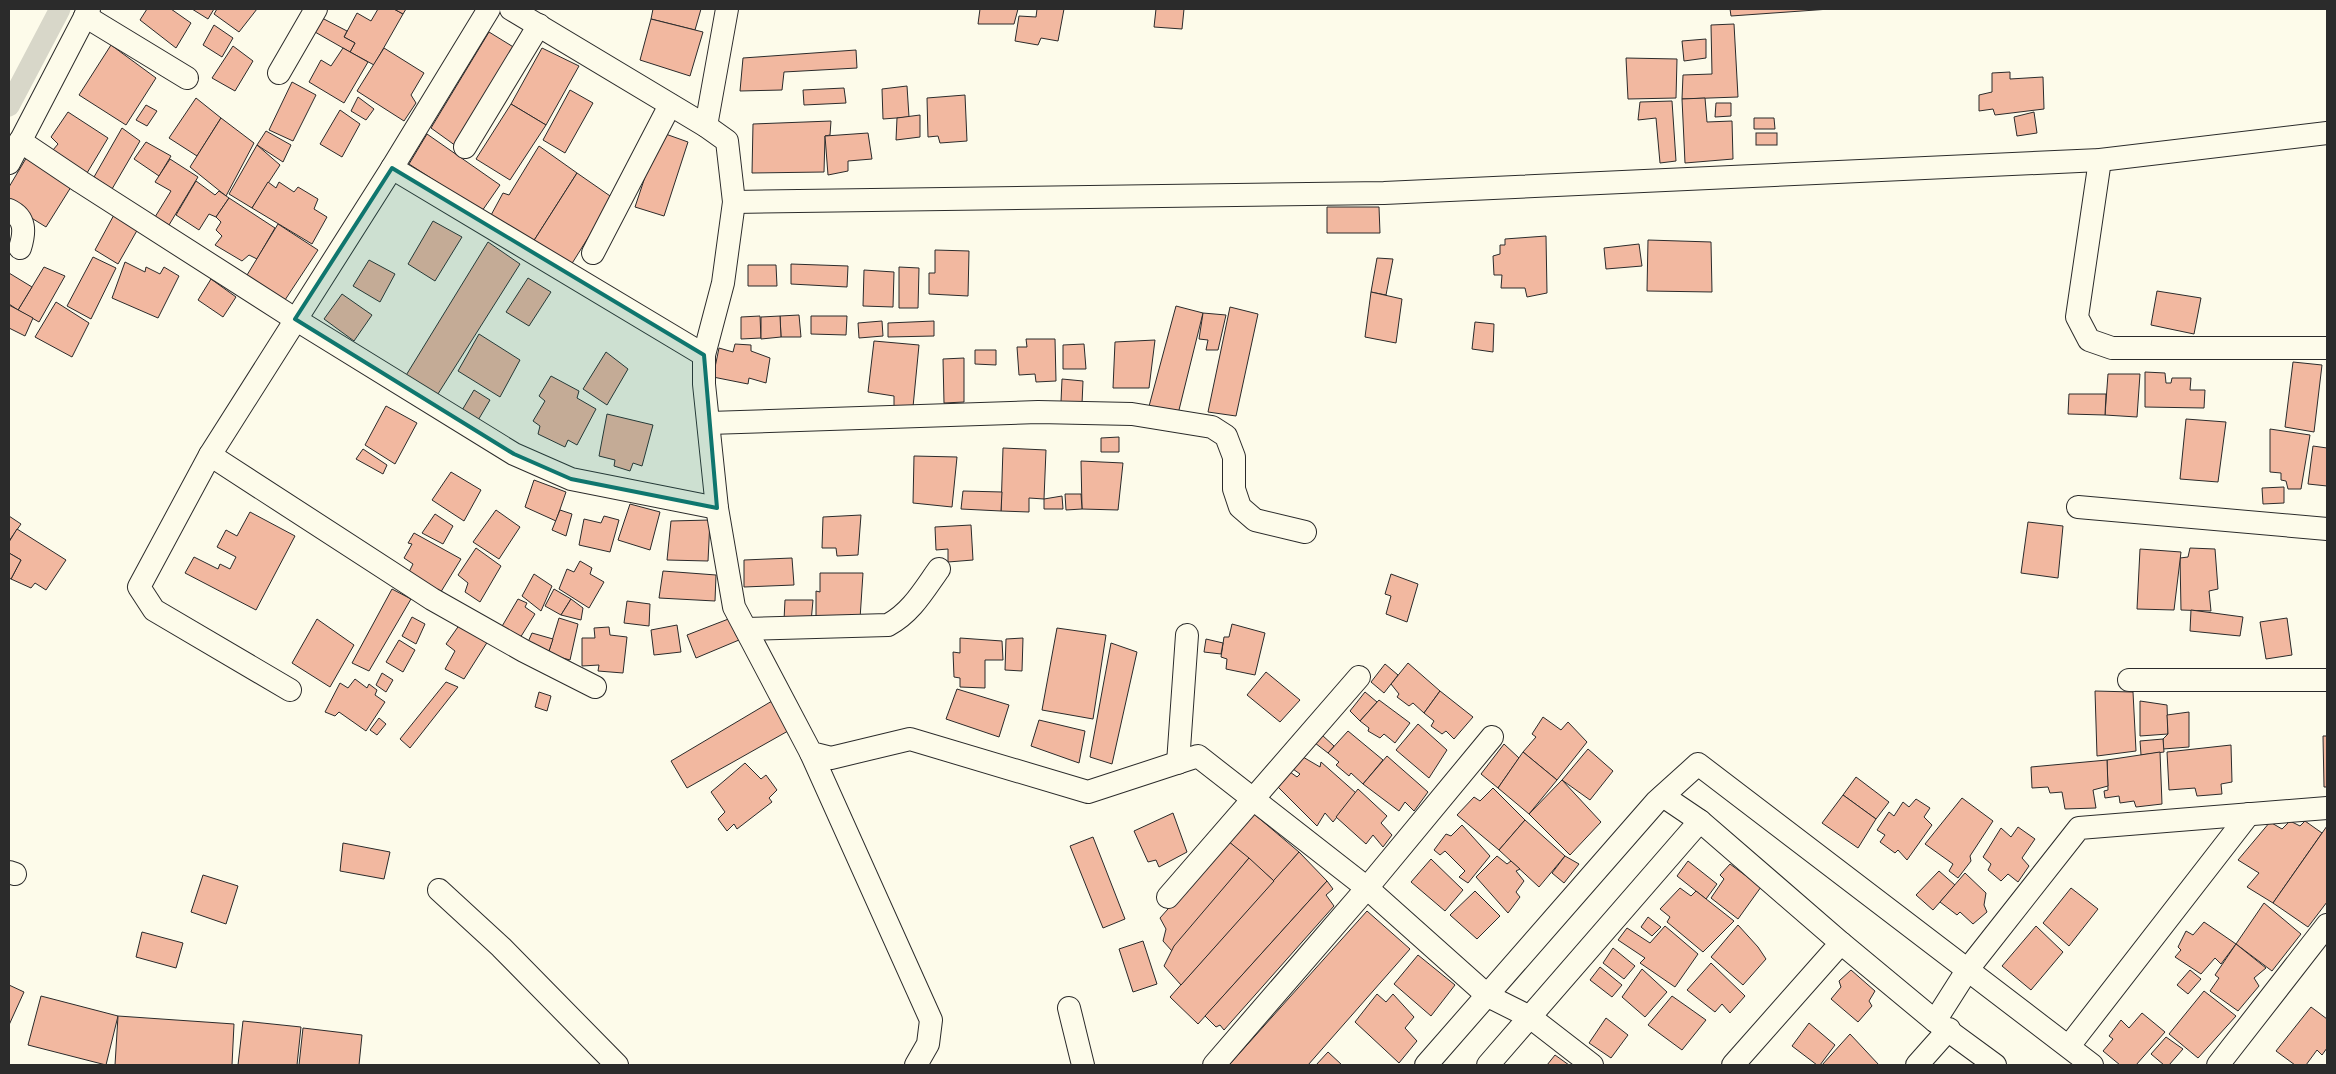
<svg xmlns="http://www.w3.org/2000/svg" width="2336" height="1074" font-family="'Fira Sans Condensed',sans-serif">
<rect width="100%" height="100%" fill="#fdfbea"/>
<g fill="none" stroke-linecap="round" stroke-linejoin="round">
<polyline stroke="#d8d7c9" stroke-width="21" points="9,106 60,9"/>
</g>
<g fill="#f2b8a0" stroke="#2b2b2b">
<polygon points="147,9 171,9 191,23 176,48 140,20"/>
<polygon points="192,9 214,9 208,19"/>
<polygon points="217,9 257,9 239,32 214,14"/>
<polygon points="378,9 394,9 403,14 374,65 350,52 355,43 344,37 357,13 371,21"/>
<polygon points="394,9 406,9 403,14"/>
<polygon points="653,9 701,9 695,30 651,19"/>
<polygon points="980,9 1018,9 1014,24 978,24"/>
<polygon points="1037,9 1064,9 1058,41 1041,38 1038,45 1015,41 1019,16 1036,17"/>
<polygon points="1156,9 1184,9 1182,29 1154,27"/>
<polygon points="1730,9 1830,9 1731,16"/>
<polygon points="322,18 347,31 344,37 355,43 350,52 315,32"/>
<polygon points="651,19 703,32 690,76 640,60"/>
<polygon points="1734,24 1738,97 1682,99 1683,75 1712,74 1711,25"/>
<polygon points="214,25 233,38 222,57 203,45"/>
<polygon points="489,32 515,48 456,146 431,128"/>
<polygon points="1706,39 1706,58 1684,61 1682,41"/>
<polygon points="111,45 156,78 126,125 79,95"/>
<polygon points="233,46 253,61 235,91 212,78"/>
<polygon points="343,48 368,62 344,103 309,82 321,60 331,66"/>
<polygon points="384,48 424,73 411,95 416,103 404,121 357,91"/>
<polygon points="542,48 579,66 546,125 511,104"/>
<polygon points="856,50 857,68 784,72 782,90 740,91 743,58"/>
<polygon points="1626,58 1677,59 1676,98 1628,99"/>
<polygon points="2010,72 2010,79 2043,77 2044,109 1995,115 1993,109 1979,111 1979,95 1992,92 1992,73"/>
<polygon points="292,82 316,95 293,141 269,130"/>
<polygon points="907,86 909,117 883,119 882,89"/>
<polygon points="844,88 846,103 804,105 803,90"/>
<polygon points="570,90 593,103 565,153 543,140"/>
<polygon points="965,95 967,141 940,143 938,136 928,137 927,98"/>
<polygon points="358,97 374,109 366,120 351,111"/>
<polygon points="196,98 221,118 197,156 169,138"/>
<polygon points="1705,98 1707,122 1732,121 1733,159 1685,163 1682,99"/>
<polygon points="1672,101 1676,161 1660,163 1656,118 1638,120 1640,102"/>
<polygon points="1716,103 1731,103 1731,116 1715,117"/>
<polygon points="511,104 546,125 510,180 476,159"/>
<polygon points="146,105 157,111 147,126 136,120"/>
<polygon points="340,110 360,124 342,157 320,144"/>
<polygon points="68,112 108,138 87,173 53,150 58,144 51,137"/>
<polygon points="2034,112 2037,133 2017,136 2014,117"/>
<polygon points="920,115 920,137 896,140 897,118"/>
<polygon points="221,118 254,143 226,196 190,167"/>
<polygon points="1754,118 1774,118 1775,129 1754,129"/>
<polygon points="831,121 830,135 825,136 824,172 752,173 753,124"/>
<polygon points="122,128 140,141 112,189 94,177"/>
<polygon points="266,131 291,145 283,162 257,145"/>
<polygon points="660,132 688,142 664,216 635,207"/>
<polygon points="868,133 872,159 848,161 848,171 828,175 825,136"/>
<rect x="1756" y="133" width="21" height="12"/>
<polygon points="427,134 500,185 482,211 409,164"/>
<polygon points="146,142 171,156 159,176 134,159"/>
<polygon points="257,145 280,165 252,208 229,194"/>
<polygon points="539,146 577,173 533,242 490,217 503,193 509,195"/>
<polygon points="28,155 71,187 46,227 9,204 9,187"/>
<polygon points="170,159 198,177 169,225 155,217 171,191 155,182"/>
<polygon points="577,173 613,198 571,265 533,242"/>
<polygon points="196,181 215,195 219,191 229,198 216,217 209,214 199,230 176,215"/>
<polygon points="268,182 276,188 279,182 294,192 298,187 318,199 314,209 327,217 312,244 252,208"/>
<polygon points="229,198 275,228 257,259 249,255 242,261 215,245 222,236 216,230 221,222 216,217"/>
<polygon points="1327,207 1379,207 1380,233 1327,233"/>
<polygon points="115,213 139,227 118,264 95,250"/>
<polygon points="433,221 462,237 435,281 408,264"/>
<polygon points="278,224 318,250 283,303 244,280"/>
<polygon points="1546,236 1547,293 1527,297 1525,288 1501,288 1502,275 1494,275 1493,256 1500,254 1500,245 1505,245 1505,239"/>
<polygon points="1648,240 1711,242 1712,292 1647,291"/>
<polygon points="488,242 520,264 436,397 405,377"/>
<polygon points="1639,244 1642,266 1606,269 1604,248"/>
<polygon points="935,250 969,251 968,296 929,294 929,273 935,273"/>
<polygon points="93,257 116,268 91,319 67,306"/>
<polygon points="1377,258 1393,259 1386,295 1371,292"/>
<polygon points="369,260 395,274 380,302 353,286"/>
<polygon points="125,262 145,272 146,267 160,274 164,267 179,276 158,318 112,298"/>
<polygon points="791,264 848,266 847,287 791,284"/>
<polygon points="748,265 776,265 777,286 748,286"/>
<polygon points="44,267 65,276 39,322 18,310"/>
<polygon points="899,267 919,268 918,308 899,308"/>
<polygon points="864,270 894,272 893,307 863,306"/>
<polygon points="9,273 32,287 18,310 9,304"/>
<polygon points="528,278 551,292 529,326 506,312"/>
<polygon points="211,279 236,297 223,317 198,300"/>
<polygon points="2157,291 2201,298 2194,334 2151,325"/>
<polygon points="1371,292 1402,299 1396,343 1365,337"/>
<polygon points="342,294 372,315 354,341 324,319"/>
<polygon points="56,302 89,323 72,357 35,337"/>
<polygon points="9,305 33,318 25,336 9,328"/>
<polygon points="1176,306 1203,313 1177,418 1148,410"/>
<polygon points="1230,307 1258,314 1236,416 1208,412"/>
<polygon points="1203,313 1226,315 1218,350 1206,350 1208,340 1199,339"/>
<polygon points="799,315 801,337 781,337 780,316"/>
<polygon points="760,316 761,338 741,339 741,317"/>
<polygon points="780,316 781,337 761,339 761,317"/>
<polygon points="811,316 847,316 846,335 811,334"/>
<polygon points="882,321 883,336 859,338 858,323"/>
<polygon points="934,321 934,336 888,337 888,323"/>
<polygon points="1475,322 1494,324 1493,352 1472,349"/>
<polygon points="479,334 520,360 500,397 458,371"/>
<polygon points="1026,339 1055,339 1056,381 1036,382 1035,374 1019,375 1017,347 1027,347"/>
<polygon points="1155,340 1149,388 1113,388 1115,342"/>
<polygon points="874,341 919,345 913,407 894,406 894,396 868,392"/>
<polygon points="735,344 751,345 751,351 770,358 766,383 749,378 748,384 713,377 719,348 733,352"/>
<polygon points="1084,344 1086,369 1063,369 1063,345"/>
<polygon points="975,350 996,350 996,365 975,364"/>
<polygon points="606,352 628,369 607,405 583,389"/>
<polygon points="964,358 964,402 944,403 943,359"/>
<polygon points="2293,362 2322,365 2314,432 2285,427"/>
<polygon points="2145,372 2165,373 2166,383 2171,383 2172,378 2191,378 2190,390 2205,390 2204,408 2145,407"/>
<polygon points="2108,374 2140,374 2137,417 2105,415"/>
<polygon points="551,376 579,391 577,398 596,409 577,445 568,440 565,447 538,434 540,426 533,421 545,401 539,396"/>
<polygon points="1062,379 1083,381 1082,404 1061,402"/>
<polygon points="474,390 490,400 477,422 461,412"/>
<polygon points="2069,394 2106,394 2105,415 2068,414"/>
<polygon points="386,406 417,423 395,464 365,445"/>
<polygon points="607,414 653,425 642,466 633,463 630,471 614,466 615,460 599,456"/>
<polygon points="2186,419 2226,422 2218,482 2180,479"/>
<polygon points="2270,429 2310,435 2301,489 2288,489 2286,481 2281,480 2281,473 2270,472"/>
<polygon points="1119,437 1119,452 1101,452 1101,438"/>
<polygon points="2313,446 2327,448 2327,486 2308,484"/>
<polygon points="1003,448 1046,450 1044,499 1029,498 1029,512 1001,511"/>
<polygon points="363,449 387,465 383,474 356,459"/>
<polygon points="914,456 957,457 952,507 913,503"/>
<polygon points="1081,461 1123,463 1118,510 1082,509"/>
<polygon points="451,472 481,490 464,521 432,500"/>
<polygon points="534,480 566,492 556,521 525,507"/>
<polygon points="2284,487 2284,503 2263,504 2262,488"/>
<polygon points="963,491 1002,492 1001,511 961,509"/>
<polygon points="1065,494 1081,494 1082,509 1066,510"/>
<polygon points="1062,496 1063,509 1044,509 1044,499"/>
<polygon points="630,504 660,512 650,550 618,540"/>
<polygon points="496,510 520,527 499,559 473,542"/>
<polygon points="560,510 572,514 566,536 552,530"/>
<polygon points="250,512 295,536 256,610 185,573 194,557 218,569 220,564 230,569 236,557 217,547 226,530 237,536"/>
<polygon points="435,514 453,526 443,544 422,533"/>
<polygon points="861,515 858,555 837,556 836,548 822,548 823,517"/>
<polygon points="9,516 21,524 9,541"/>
<polygon points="604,516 619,520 610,552 579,545 584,519 601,523"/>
<polygon points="710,520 708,561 667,560 671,521"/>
<polygon points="2028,522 2063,526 2058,578 2021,573"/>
<polygon points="971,525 973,560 948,562 948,549 936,550 935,527"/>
<polygon points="17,529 66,560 46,590 35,583 31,588 11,579 21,560 9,553 9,542"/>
<polygon points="414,533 461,559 439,595 407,576 413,564 404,558 412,544 408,543"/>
<polygon points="476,548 501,566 480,602 465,592 468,583 458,575"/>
<polygon points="2190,548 2215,549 2218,589 2209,591 2211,611 2181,610 2180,558 2188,557"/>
<polygon points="2140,549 2181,552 2174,610 2137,609"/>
<polygon points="9,553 21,560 11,579 9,578"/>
<polygon points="792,558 794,585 744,587 744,560"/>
<polygon points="580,561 592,568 590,574 604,582 589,608 559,589 567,569 574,572"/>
<polygon points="663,571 716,575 715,601 659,598"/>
<polygon points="820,573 863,573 860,619 816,617 816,591 820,592"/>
<polygon points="534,574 552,586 541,611 522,596"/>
<polygon points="1391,574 1418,584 1407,622 1386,614 1391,596 1385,594"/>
<polygon points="392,589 411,599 369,671 352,663"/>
<polygon points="554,589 571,599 561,615 545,606"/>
<polygon points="518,599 527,603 525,607 535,614 520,638 501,628"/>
<polygon points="571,599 583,608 581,620 561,615"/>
<polygon points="785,600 813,600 811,622 784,620"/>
<polygon points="627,601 650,604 649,626 624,623"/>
<polygon points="2191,610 2243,617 2240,636 2190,631"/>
<polygon points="412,617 425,624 416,644 402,636"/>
<polygon points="559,618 578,624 570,660 548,654"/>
<polygon points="731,618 739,640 696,658 687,635"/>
<polygon points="2287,618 2292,655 2266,659 2260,622"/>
<polygon points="317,619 354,645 330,687 292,663"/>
<polygon points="460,624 488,641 464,679 445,669 455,651 446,644"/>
<polygon points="1232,624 1265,633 1255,675 1226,669 1227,659 1221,657 1224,637 1229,637"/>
<polygon points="677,625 681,652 654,655 651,630"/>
<polygon points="609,627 610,635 627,637 623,673 598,671 599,665 582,666 582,638 595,638 594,628"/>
<polygon points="1057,628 1106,635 1093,719 1042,710"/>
<polygon points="532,633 553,639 548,654 528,642"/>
<polygon points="960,638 1002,641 1003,660 985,660 985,688 960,687 960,678 954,677 953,652 960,653"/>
<polygon points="1023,638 1022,671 1005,670 1006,639"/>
<polygon points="1206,639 1223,643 1221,654 1204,652"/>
<polygon points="399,640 415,650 403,672 386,662"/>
<polygon points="1111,643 1137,652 1112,764 1090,757"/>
<polygon points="1408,663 1440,691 1424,713 1413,703 1409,706 1397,697 1399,694 1391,684"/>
<polygon points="1385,664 1398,675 1384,693 1371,682"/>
<polygon points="1266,672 1300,700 1280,722 1247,695"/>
<polygon points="382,673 393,680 386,692 376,685"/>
<polygon points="355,679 367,688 369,684 377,690 375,695 385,702 366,731 339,712 335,716 325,712 340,683 348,688"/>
<polygon points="446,682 458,687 410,748 400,739"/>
<polygon points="957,689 1009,705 999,737 946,719"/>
<polygon points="1440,691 1473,717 1454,739 1446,731 1442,734 1431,726 1434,721 1424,713"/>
<polygon points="2095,691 2133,692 2136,751 2097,756"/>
<polygon points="539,692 551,696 547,711 535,707"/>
<polygon points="1365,692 1377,702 1360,721 1350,711"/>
<polygon points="1379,700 1410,723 1395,743 1384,734 1380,738 1368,731 1369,728 1360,721"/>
<polygon points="772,701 788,731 687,788 671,761"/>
<polygon points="2140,701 2167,705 2168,734 2140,736"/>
<polygon points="2189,712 2189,747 2163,749 2163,739 2168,734 2167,715"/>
<polygon points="1543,717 1561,730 1568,722 1587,742 1557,780 1523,752 1536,737 1532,734"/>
<polygon points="379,718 386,724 377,735 370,730"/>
<polygon points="1039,720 1085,731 1079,763 1031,746"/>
<polygon points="1418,724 1447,750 1429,778 1396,750"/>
<polygon points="1348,731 1383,760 1363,784 1351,773 1349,776 1336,765 1339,762 1328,753"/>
<polygon points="1322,735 1334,746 1328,753 1315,743"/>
<polygon points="2323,736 2327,736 2327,787 2324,787"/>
<polygon points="2163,739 2164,752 2141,755 2140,741"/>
<polygon points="1504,744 1519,758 1498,788 1481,774"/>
<polygon points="2231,745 2232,782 2221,784 2222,794 2197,796 2195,788 2169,790 2167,752"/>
<polygon points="1588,749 1613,771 1590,800 1562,780"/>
<polygon points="1523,752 1557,780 1529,814 1498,788"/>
<polygon points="2160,752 2162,804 2136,807 2134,801 2120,803 2119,796 2105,798 2104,791 2108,790 2107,760"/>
<polygon points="1387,756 1428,792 1414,811 1405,802 1399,811 1363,784"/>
<polygon points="1303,757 1320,767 1321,762 1356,793 1333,822 1325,813 1317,826 1278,787 1290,772 1297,777 1300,774 1293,769"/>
<polygon points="2107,760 2108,786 2093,790 2096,808 2065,809 2062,792 2050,793 2048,787 2032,788 2031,767"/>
<polygon points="745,763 761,779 766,775 777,790 769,798 772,802 737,829 734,824 727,831 718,819 725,812 711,792"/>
<polygon points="1856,777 1889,802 1876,819 1843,795"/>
<polygon points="1562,780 1601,822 1570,855 1529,814"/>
<polygon points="1493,788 1525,820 1499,850 1457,815 1474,797 1480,801"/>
<polygon points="1358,789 1387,816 1381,823 1392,835 1383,847 1373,835 1366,844 1336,817"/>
<polygon points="1843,795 1876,819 1858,848 1822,823"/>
<polygon points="1962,798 1993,821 1970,856 1971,861 1958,878 1949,871 1953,864 1925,844"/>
<polygon points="1916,799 1930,808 1924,817 1932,825 1907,860 1898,850 1895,853 1880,842 1885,835 1877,830 1889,812 1894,816 1903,802 1909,807"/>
<polygon points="1173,813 1187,852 1159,867 1156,860 1148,862 1134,831"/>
<polygon points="1254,814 1299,852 1274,881 1228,841"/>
<polygon points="1525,820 1565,856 1539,887 1499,850"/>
<polygon points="2290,821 2300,826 2305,821 2322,833 2273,903 2247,887 2259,873 2238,860 2270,822 2282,829"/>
<polygon points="1462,825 1490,856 1468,883 1459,877 1465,871 1445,851 1440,855 1434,850 1446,834 1451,836"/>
<polygon points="2327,826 2327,902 2308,927 2273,903"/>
<polygon points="2018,827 2035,839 2022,858 2029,866 2018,882 2008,874 2001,881 1988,870 1991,864 1983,857 2001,828 2011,837"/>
<polygon points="1093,837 1125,919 1103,928 1070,846"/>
<polygon points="1228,841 1249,858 1172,951 1163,941 1166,929 1160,918"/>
<polygon points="343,843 390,852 384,879 340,871"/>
<polygon points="1299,852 1327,881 1198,1024 1170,997"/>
<polygon points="1497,856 1507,864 1511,861 1520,869 1516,871 1524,881 1516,892 1520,897 1508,913 1476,877"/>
<polygon points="1565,856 1579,864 1564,883 1552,873"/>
<polygon points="1249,858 1274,881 1181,985 1164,966 1174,946"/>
<polygon points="1431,859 1463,890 1445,911 1411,882"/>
<polygon points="1688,861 1717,884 1706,899 1677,876"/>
<polygon points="1730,864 1761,887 1738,919 1711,898 1724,879 1720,875"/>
<polygon points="1939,871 1955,885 1933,910 1916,895"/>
<polygon points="1965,873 1986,893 1984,905 1987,912 1973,924 1960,912 1957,915 1940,902"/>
<polygon points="203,875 238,886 226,924 191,912"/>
<polygon points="1327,881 1333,889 1326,895 1334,906 1224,1030 1220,1025 1216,1027 1205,1016"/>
<polygon points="1680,888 1691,896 1696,891 1734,921 1703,952 1667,922 1670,917 1660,909"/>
<polygon points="2071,888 2098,909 2069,946 2043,923"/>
<polygon points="1475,891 1500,916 1477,939 1450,915"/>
<polygon points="2264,903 2301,934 2272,971 2236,944"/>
<polygon points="1367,911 1410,949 1308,1065 1229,1065"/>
<polygon points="1648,917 1661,927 1652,936 1641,927"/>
<polygon points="2204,922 2236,944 2221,964 2215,958 2201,974 2175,957 2181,950 2178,947 2186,931 2193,935"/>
<polygon points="1738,925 1758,947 1766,959 1743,985 1711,957"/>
<polygon points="1665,926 1698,954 1675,987 1640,963 1645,958 1618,940 1627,928 1650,943"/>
<polygon points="2036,926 2063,952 2031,990 2002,966"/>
<polygon points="142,932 183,943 176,968 136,957"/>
<polygon points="1143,941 1157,984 1133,992 1119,949"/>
<polygon points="2236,944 2266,968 2254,978 2259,986 2238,1011 2210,991 2219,978 2215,975"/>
<polygon points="1613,948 1635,966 1624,979 1603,963"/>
<polygon points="1418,955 1455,985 1431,1016 1394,984"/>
<polygon points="1711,963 1745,996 1730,1013 1722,1004 1715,1012 1687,990"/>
<polygon points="1600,967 1622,985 1612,997 1590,980"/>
<polygon points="1642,969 1667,992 1645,1017 1622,997"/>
<polygon points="1851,970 1875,991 1869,1001 1872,1006 1858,1022 1831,999 1841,987 1839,981"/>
<polygon points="2190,970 2201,979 2188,994 2177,985"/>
<polygon points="9,985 24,992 9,1025"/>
<polygon points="2204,991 2236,1016 2198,1058 2169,1034"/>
<polygon points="1377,994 1386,1002 1393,994 1414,1017 1405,1028 1417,1041 1399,1063 1355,1022"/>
<polygon points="41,996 118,1016 106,1065 28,1045"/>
<polygon points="1672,996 1706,1020 1682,1050 1648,1025"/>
<polygon points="2311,1007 2327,1019 2327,1048 2322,1055 2317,1050 2306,1065 2295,1065 2276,1051"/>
<polygon points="2142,1013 2165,1032 2136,1065 2120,1065 2103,1051 2113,1039 2109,1036 2121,1020 2129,1028"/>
<polygon points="118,1016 234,1024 232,1065 115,1065"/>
<polygon points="1606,1018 1628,1035 1611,1058 1589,1043"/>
<polygon points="243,1021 301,1027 297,1065 238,1065"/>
<polygon points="1809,1023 1835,1045 1820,1065 1817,1065 1792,1046"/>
<polygon points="303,1028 362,1035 359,1065 299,1065"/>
<polygon points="1850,1034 1879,1065 1822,1065"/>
<polygon points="2166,1037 2183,1049 2169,1065 2164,1065 2151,1054"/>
<polygon points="1328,1052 1342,1065 1316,1065"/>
<polygon points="1555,1055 1569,1065 1547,1065"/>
</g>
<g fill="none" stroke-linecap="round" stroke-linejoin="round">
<g stroke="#2b2b2b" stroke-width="24">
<g id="minor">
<polyline points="489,9 392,168 210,455 432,599 524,651 595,687"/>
<polyline points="511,9 706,126 727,141 734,202 723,283 704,355 704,384 717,508 734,607 811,753 831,758 910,739 1088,792 1198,756 1367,888 1488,996 1530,1017 1592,1065"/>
<polyline points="85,16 187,78"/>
<polyline points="279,73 316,9"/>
<polyline points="706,126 727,9"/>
<polyline points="20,141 81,182 295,319 514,454 571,479 717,508"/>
<polyline points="465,147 539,25"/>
<polyline points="2100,160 2077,317 2089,340 2112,348 2327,348"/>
<polyline points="9,163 89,9"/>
<polyline points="392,168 704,355"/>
<polyline points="734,202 1384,193 2100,160 2327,133"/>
<path d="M9,210C26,218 25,232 20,248"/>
<polyline points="593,253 670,105"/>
<polyline points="709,423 1038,412 1132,414 1212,427 1226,436 1234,457 1234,489 1240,507 1255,520 1305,532"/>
<polyline points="210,455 139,587 154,610 290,690"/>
<polyline points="2078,507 2327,529"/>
<path d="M746,629L888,625C911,613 924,590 939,569"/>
<polyline points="2129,680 2327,680"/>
<polyline points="811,753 931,1020 928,1044 916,1065"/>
<polyline points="1178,763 1187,635"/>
<polyline points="1663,796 1700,821 1841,943 1733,1065"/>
<polyline points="9,872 15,874"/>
<polyline points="439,890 501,947 617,1065"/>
<polyline points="1168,897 1359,677"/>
<polyline points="1841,943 1935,1021 1995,1065"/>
<polyline points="1069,1008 1083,1065"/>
<polyline points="1935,1021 1968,969 2079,828 2327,808"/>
<polyline points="2069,1046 2249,814"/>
<polyline points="1214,1065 1367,888 1492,737"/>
<polyline points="1426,1065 1656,802 1698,764 2092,1065"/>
<polyline points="1488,1065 1700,821"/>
<polyline points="1917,1065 1949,1029"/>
<polyline points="2218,1065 2327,925"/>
</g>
</g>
<use href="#minor" stroke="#fdfbea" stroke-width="22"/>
</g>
<path fill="#0f766e" fill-opacity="0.2" stroke="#0f766e" stroke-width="4" stroke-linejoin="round" d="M392,168L704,355L717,508L571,479L514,454L295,319Z"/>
<rect width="2336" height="1074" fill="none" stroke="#2b2b2b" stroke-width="20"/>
</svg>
